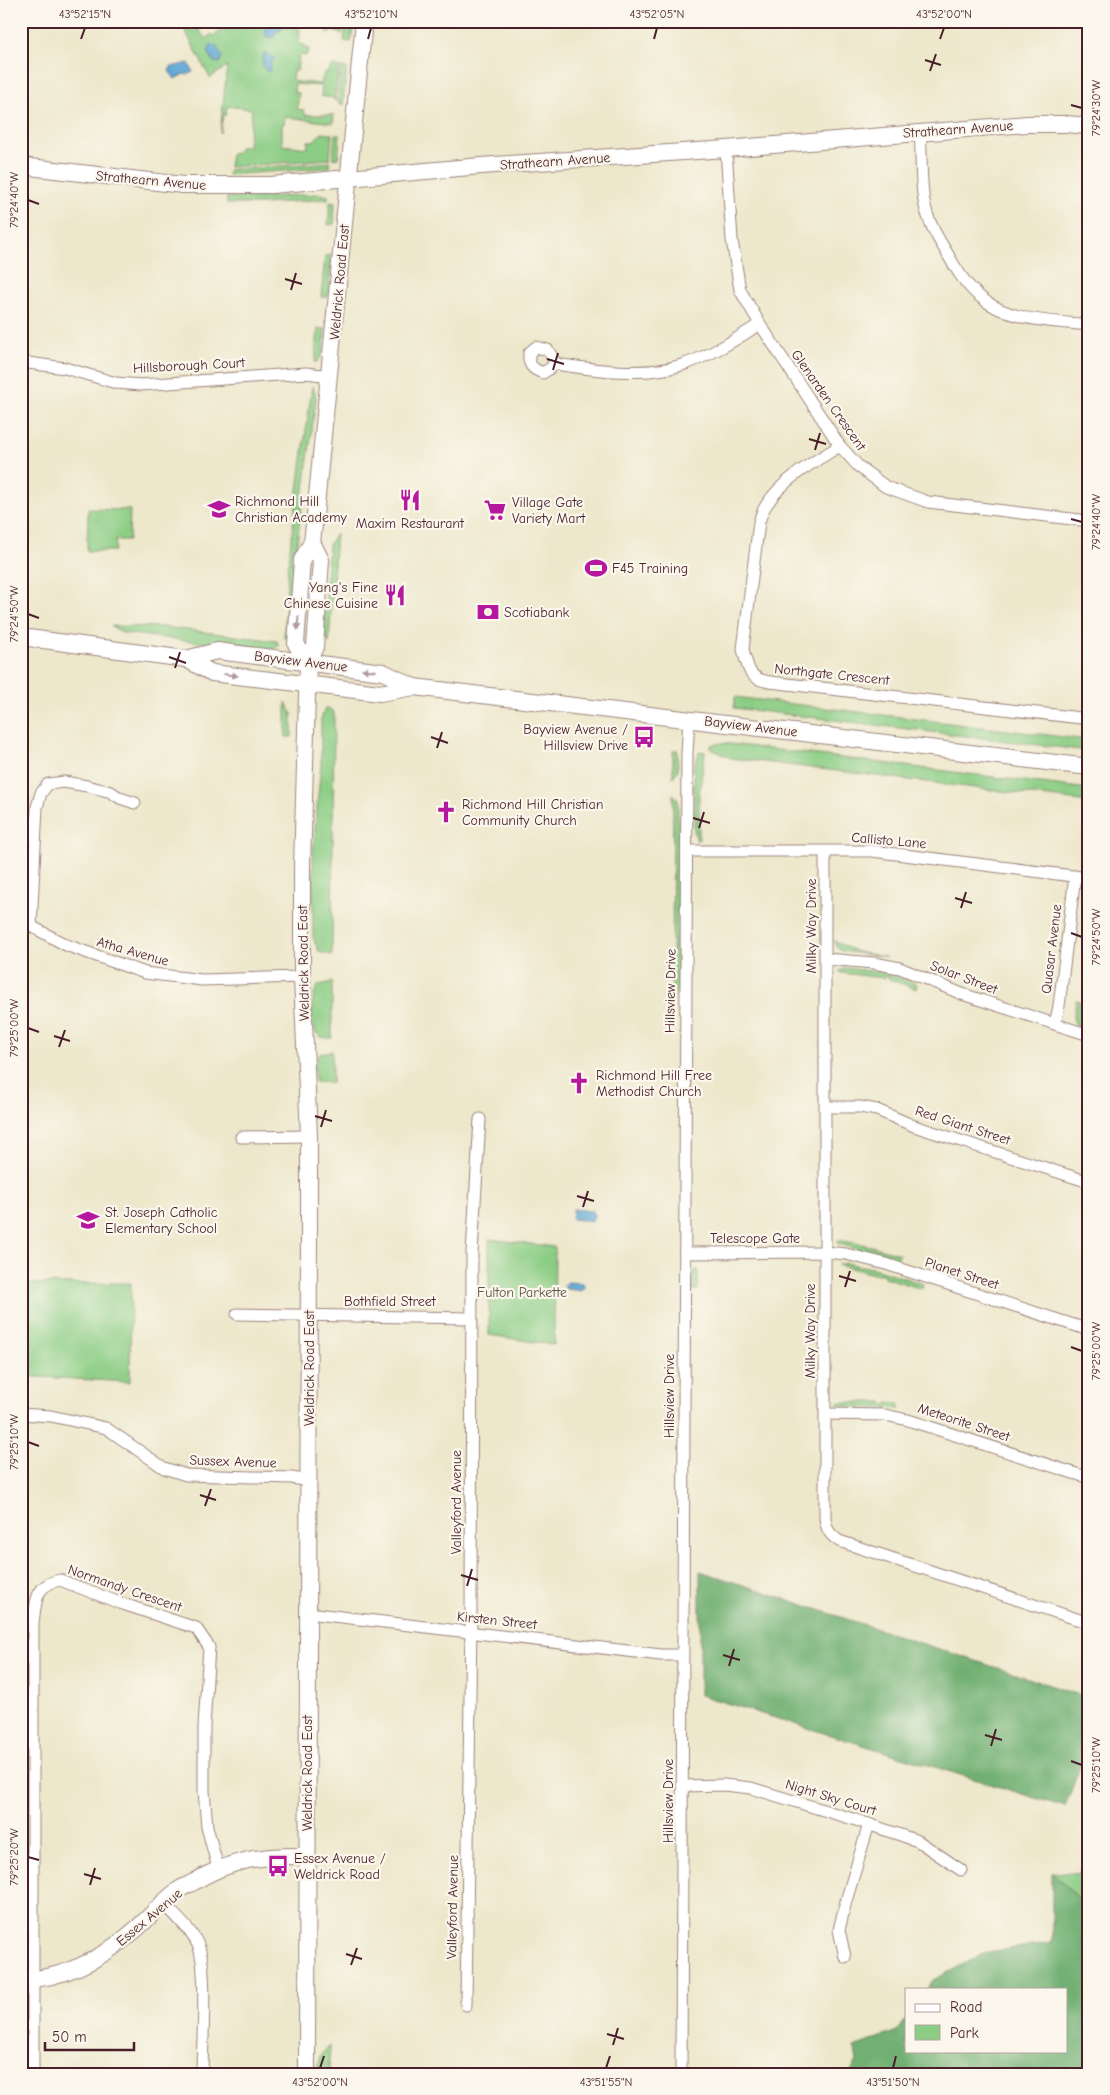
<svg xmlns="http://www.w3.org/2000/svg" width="1110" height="2095" font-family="'Comic Neue',sans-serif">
<rect width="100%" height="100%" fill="#fbf7ec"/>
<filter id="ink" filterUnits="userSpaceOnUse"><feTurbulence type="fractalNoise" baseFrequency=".02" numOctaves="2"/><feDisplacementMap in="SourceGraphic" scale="10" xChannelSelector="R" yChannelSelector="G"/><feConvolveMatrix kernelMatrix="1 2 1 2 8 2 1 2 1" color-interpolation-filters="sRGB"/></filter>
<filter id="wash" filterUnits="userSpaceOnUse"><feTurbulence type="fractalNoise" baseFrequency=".0096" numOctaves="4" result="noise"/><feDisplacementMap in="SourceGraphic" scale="20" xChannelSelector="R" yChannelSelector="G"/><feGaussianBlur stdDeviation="1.12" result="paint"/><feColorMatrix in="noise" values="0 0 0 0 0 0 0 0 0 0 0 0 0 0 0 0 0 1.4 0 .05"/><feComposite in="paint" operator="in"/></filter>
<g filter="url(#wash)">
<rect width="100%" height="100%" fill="#ede7cb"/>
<g fill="#8ccd85" stroke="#6b7658">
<polygon points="180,21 184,21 193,32 197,28 206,39 212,34 214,36 227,26 223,21 298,21 297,28 300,29 299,44 305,45 305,49 309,49 309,53 306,53 306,56 299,55 297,71 293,71 292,80 297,82 321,84 324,73 329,72 331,66 339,67 335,101 333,98 321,96 322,86 295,84 294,92 299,93 297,109 304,110 305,115 334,115 333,123 285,117 284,124 282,124 282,145 308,148 308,141 313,141 322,133 332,134 330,159 229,167 231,154 238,152 240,146 248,146 252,109 227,106 226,115 223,115 220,133 227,66 210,78"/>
<polygon points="311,21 343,21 342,34 332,31 328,34 328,23"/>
<polygon points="346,21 355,21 351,42 344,41"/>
<polygon points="341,67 347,68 343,105 338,102"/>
<polygon points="335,134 340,135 338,158 333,159"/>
<polygon points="330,162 329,167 323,168 228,175 229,170"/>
<polygon points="320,194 328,196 328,199 263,204 227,204 227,197 266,197"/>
<polygon points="330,202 335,203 334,224 328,225"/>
<polygon points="332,255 328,297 321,297 325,256"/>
<path d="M318,329H325C324,340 326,357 315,363Z"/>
<polygon points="312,386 315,392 316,399 294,565 289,635 286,639 284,637 288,563"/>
<polygon points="88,509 130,510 129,540 116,540 115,551 87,551"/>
<polygon points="336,533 329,643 324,633 327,569 329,544"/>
<polygon points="111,626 164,627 277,641 279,646 275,648 263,650 123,633"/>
<polygon points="735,697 1089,740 1089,751 734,708"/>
<polygon points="286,702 292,714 292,737 286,737"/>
<polygon points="326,707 334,712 332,955 319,952 313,937 313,850 321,764 321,719"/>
<polygon points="722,743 1089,789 1089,802 731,758 711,749 711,745"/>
<polygon points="677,749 678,770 673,777 673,751"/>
<polygon points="700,751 705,752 699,794 699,839 697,841 694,830 694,765"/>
<polygon points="673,794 678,800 677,991 672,996"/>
<polygon points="834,941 857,952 886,957 842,951 837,948"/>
<polygon points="846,968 885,973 917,984 916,989 889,979 889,977 885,976 884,978 841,973 839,971"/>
<path d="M332,982V1038C326,1038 321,1038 317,1034C309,1025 311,993 319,985Z"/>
<polygon points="1076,1000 1080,1001 1079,1010 1082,1015 1089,1016 1089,1028 1075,1024 1073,1017"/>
<path d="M332,1051V1083L315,1082C315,1066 311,1052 332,1051Z"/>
<polygon points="489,1239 555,1247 554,1345 489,1335"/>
<path d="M838,1240L871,1246L899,1254L898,1259C886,1255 842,1247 836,1242Z"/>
<polygon points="845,1263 877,1269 923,1284 922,1289 884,1277 884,1275 879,1273 878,1275 838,1265"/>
<polygon points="698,1269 698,1290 692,1290 693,1272"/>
<polygon points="131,1283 130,1382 21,1376 21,1284"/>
<polygon points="839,1402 883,1402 883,1404 888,1404 888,1402 900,1404 899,1409 843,1406 837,1404"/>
<polygon points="1089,1846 1089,1908 1052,1872 1079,1874"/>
<polygon points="330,2045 329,2074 316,2074 320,2056"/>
</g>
<g fill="#71b072" stroke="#5e684e">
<polygon points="700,1571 1089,1698 1089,1743 1065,1807 700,1695"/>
<polygon points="1052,1872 1089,1908 1089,2074 849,2074 857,2061 854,2047 897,2031 906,2018 906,2051 1066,2051 1066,1989 927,1989 933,1980 987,1952 1052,1943"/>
</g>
<g fill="#5da7d4" stroke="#546380">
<path d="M275,21L282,22L283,25L282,29L276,32L273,37H267L265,33C266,27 269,23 275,21Z"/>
<polygon points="211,45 217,47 222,57 219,63 214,62 208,52"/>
<path d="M265,53L275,58L271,62L270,70L268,72C261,68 261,58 265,53Z"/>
<polygon points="189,63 193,72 187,75 184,74 175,79 169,71 171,67"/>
<polygon points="573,1209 592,1211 594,1216 591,1221 572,1219"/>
<polygon points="567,1282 583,1283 585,1288 582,1291 566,1289 564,1285"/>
</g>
</g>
<g filter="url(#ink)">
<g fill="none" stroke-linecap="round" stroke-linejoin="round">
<g stroke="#9c837b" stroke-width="13">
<g id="street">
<path d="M920,132C922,155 920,179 924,201C927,220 937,237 947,253C956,269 965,284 979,296C1008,322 1053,321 1089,325"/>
<polyline points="726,149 732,240 740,290 760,324 840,446 858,466 886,487 928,502 1089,521"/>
<polyline points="21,362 65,368 116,383 141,385 306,373 330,376"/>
<path d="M556,364L543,373C532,369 528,365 529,353L536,347L548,350L556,364C594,370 645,377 682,365C710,356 735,340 760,324"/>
<path d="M840,446C815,461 783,479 767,504C763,509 761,516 759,522L743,649C748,668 748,679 770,682L1089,719"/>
<polyline points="687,851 872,851 1089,878"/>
<path d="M825,852V1517C826,1529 829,1534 839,1541L1089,1623"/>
<polyline points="21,923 31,926 66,945 145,973 202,980 302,977"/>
<polyline points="31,926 37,807 41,793 48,784 64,782 87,786 111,792 120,798 135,803"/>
<polyline points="826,959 874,963 900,968 962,994 1089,1035"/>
<polyline points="1055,1024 1059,1006 1075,876"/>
<polyline points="826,1107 860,1107 877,1110 914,1126 1089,1182"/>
<polyline points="241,1137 309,1136"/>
<polyline points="685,1253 825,1252 846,1254 886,1264 1089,1330"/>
<polyline points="237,1314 471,1318"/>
<polyline points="21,1414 51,1416 106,1428 164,1468 186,1475 292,1478 309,1481"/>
<polyline points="826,1414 885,1415 908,1420 1089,1478"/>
<polyline points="308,1613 661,1655 682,1655"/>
<polyline points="683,1786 724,1785 751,1788 856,1820 918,1841 961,1870"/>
<path d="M164,1903C175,1916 191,1929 198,1945C208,1967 202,2046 202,2074"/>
<polyline points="845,1957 839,1930 846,1901 869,1824"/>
<polyline points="466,2005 471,1619 472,1253 480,1119"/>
<path d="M33,2074V1623C36,1600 35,1585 60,1580L120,1603L196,1628L209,1647L204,1727V1791L207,1827L218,1868"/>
<polyline points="681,2074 687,753 689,719"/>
</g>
</g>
<g stroke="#9c837b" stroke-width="18">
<g id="secondary">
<polyline points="21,166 183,185 271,185 481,166 726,149 1027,124 1066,124 1089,126"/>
<polyline points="21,637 186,659 212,673 380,693 414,687 1089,767"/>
<polyline points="186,659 217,651 383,672 414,687"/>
<polyline points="308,662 296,644 302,560 312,542 315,516 364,21"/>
<path d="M21,1980C64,1979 103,1958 135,1930C149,1918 162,1902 177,1891C182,1887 188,1885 194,1882C231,1859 264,1855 307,1856"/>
<polyline points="307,2074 309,1224 309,1136 302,977 302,867 308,662 315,647 321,560 312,542"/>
</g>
</g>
<use href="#street" stroke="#fff" stroke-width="11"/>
<use href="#secondary" stroke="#fff" stroke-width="16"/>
</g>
<defs><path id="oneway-solid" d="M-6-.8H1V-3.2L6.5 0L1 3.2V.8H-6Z" transform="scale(1.25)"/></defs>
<g fill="#ae9aa0">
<use href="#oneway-solid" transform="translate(298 623) rotate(94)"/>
<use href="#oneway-solid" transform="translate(369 670) rotate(-173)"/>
<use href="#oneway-solid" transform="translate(231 675) rotate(7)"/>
</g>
</g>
<path fill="none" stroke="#4a1f2b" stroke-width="2" d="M81,39L85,28M368,39L371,28M654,39L657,28M940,39L944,28M925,60L941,65M930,71L936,54M1071,105L1082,108M28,200L39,204M285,279L302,284M291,290L296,273M547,359L564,364M553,370L558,353M809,439L826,444M815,450L820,433M1071,519L1082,522M28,614L39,618M169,657L186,663M175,668L180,652M431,737L448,743M437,748L442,732M693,818L710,823M699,828L704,812M955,898L972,903M961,908L966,892M1071,933L1082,937M28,1028L39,1032M54,1036L70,1041M59,1047L65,1030M315,1116L332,1121M321,1127L326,1110M577,1196L594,1201M583,1207L588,1191M839,1276L856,1281M845,1287L850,1271M1071,1347L1082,1351M28,1442L39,1446M200,1495L216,1500M205,1506L211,1489M461,1575L478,1580M467,1586L472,1569M723,1655L740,1660M729,1666L734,1649M985,1735L1002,1740M991,1746L996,1729M1071,1761L1082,1765M28,1857L39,1860M84,1874L101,1879M90,1885L95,1868M346,1954L362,1959M351,1965L357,1948M607,2034L624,2039M613,2045L618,2028M320,2068L324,2056M606,2068L610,2056M893,2068L896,2056"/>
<defs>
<g id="restaurant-bare" transform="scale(1.725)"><path d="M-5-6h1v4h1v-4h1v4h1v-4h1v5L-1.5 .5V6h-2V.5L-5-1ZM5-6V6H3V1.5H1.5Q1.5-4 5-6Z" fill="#b5179e" stroke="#fbf7ec" stroke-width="2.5" paint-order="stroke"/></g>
<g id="school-bare" transform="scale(1.725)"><path d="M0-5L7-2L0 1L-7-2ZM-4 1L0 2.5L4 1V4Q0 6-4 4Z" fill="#b5179e" stroke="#fbf7ec" stroke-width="2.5" paint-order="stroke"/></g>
<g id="supermarket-bare" transform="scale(1.725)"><path d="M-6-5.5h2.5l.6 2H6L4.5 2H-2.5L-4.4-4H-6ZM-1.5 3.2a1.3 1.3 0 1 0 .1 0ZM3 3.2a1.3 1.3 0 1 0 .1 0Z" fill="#b5179e" stroke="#fbf7ec" stroke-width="2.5" paint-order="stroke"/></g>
<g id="stadium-bare" transform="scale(1.725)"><path d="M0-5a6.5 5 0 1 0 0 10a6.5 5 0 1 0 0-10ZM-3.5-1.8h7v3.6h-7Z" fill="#b5179e" stroke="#fbf7ec" stroke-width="2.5" paint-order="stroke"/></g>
<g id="bank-bare" transform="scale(1.725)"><path d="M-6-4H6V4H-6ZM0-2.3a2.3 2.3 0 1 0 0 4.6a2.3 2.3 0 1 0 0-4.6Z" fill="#b5179e" stroke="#fbf7ec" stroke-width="2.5" paint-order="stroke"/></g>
<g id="bus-bare" transform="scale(1.725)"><path d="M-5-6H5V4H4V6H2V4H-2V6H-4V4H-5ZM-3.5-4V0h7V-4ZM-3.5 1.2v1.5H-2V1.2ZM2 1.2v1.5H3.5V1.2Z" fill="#b5179e" stroke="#fbf7ec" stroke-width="2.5" paint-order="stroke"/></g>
<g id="church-bare" transform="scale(1.725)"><path d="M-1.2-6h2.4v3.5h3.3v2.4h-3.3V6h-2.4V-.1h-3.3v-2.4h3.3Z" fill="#b5179e" stroke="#fbf7ec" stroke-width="2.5" paint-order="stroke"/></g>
</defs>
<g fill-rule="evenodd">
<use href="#restaurant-bare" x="410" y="500"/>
<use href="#school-bare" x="219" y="509"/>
<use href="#supermarket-bare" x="495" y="510"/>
<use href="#stadium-bare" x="596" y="568"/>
<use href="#restaurant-bare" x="395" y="595"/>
<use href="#bank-bare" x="488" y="612"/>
<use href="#bus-bare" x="644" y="737"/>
<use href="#church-bare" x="446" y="812"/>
<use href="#church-bare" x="579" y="1083"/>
<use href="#school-bare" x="88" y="1220"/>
<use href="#bus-bare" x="278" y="1866"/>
</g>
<g text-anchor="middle" stroke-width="4.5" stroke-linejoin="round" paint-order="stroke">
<g font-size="14" fill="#4a1f2b" stroke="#fbf7ec">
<text transform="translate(958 129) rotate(-4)" y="5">Strathearn Avenue</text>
<text transform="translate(555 161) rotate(-4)" y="5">Strathearn Avenue</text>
<text transform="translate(151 180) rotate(5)" y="5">Strathearn Avenue</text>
<text transform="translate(339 282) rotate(-85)" y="5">Weldrick Road East</text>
<text transform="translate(189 365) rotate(-3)" y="5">Hillsborough Court</text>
<text transform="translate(829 400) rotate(55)" y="5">Glenarden Crescent</text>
<text transform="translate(301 661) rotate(7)" y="5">Bayview Avenue</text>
<text transform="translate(832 674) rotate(6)" y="5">Northgate Crescent</text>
<text transform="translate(751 726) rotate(7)" y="5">Bayview Avenue</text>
<text transform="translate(889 840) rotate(5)" y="5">Callisto Lane</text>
<text transform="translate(811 926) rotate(-90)" y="5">Milky Way Drive</text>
<text transform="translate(1051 949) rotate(-83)" y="5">Quasar Avenue</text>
<text transform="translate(133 951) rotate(16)" y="5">Atha Avenue</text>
<text transform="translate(303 963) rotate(-91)" y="5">Weldrick Road East</text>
<text transform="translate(964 977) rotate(21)" y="5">Solar Street</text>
<text transform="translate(670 991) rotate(-89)" y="5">Hillsview Drive</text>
<text transform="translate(963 1125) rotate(18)" y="5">Red Giant Street</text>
<text x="755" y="1243">Telescope Gate</text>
<text transform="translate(962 1273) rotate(18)" y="5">Planet Street</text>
<text x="390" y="1306">Bothfield Street</text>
<text transform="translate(810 1331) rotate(-90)" y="5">Milky Way Drive</text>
<text transform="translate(309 1368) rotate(-90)" y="5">Weldrick Road East</text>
<text transform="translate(669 1396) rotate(-90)" y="5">Hillsview Drive</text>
<text transform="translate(964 1422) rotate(18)" y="5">Meteorite Street</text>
<text transform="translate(233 1461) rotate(2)" y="5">Sussex Avenue</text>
<text transform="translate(456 1502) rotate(-90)" y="5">Valleyford Avenue</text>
<text transform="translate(125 1588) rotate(19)" y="5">Normandy Crescent</text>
<text transform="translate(497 1620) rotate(6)" y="5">Kirsten Street</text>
<text transform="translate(307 1773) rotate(-90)" y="5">Weldrick Road East</text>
<text transform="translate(831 1797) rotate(17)" y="5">Night Sky Court</text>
<text transform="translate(668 1801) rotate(-90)" y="5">Hillsview Drive</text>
<text transform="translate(452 1907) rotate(-89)" y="5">Valleyford Avenue</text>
<text transform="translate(149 1917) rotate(-40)" y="5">Essex Avenue</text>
</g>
<g font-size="14" fill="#4a1f2b" stroke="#fbf7ec" text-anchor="start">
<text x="235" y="506">Richmond Hill<tspan x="235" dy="16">Christian Academy</tspan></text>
<text x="512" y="507">Village Gate<tspan x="512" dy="16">Variety Mart</tspan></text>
<text x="410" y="528" text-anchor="middle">Maxim Restaurant</text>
<text x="612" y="573">F45 Training</text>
<text x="378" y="592" text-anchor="end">Yang's Fine<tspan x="378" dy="16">Chinese Cuisine</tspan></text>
<text x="504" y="617">Scotiabank</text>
<text x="628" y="734" text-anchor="end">Bayview Avenue /<tspan x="628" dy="16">Hillsview Drive</tspan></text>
<text x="462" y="809">Richmond Hill Christian<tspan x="462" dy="16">Community Church</tspan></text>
<text x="596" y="1080">Richmond Hill Free<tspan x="596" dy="16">Methodist Church</tspan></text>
<text x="105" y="1217">St. Joseph Catholic<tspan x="105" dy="16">Elementary School</tspan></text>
<text x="294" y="1863">Essex Avenue /<tspan x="294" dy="16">Weldrick Road</tspan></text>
</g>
<g font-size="14" fill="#5e5346" stroke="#fbf7ec">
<text x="522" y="1297">Fulton Parkette</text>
</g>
</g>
<rect width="1110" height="2095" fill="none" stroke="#fbf7ec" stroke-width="55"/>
<rect x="905" y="1988" width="162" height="65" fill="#fbf7ec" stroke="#b4a19f"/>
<rect x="915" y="2004" width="25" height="8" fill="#ffffff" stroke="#b4a19f"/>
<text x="950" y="2012" font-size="15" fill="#4a1f2b">Road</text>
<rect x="915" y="2025" width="25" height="15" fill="#8ccd85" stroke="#b4a19f"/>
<text x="950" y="2038" font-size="15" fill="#4a1f2b">Park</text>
<path d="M45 2042v8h89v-8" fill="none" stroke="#4a1f2b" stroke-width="2.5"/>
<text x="52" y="2042" font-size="15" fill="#4a1f2b" stroke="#fbf7ec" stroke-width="4" paint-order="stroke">50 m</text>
<rect x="28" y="28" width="1054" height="2040" fill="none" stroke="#4a1f2b" stroke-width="2"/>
<g font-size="12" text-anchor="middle" fill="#4a1f2b">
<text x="85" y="18">43°52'15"N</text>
<text x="371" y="18">43°52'10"N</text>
<text x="657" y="18">43°52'05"N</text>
<text x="944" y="18">43°52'00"N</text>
<text transform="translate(1096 108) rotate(-90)" y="4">79°24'30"W</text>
<text transform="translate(14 200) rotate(-90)" y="4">79°24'40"W</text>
<text transform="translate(1096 522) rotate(-90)" y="4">79°24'40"W</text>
<text transform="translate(14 614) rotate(-90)" y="4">79°24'50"W</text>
<text transform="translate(1096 937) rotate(-90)" y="4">79°24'50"W</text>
<text transform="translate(14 1028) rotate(-90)" y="4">79°25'00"W</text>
<text transform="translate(1096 1351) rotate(-90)" y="4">79°25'00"W</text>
<text transform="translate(14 1442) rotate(-90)" y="4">79°25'10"W</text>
<text transform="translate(1096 1765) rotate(-90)" y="4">79°25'10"W</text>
<text transform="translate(14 1857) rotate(-90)" y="4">79°25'20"W</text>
<text x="320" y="2086">43°52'00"N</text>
<text x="606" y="2086">43°51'55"N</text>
<text x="893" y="2086">43°51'50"N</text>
</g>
</svg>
